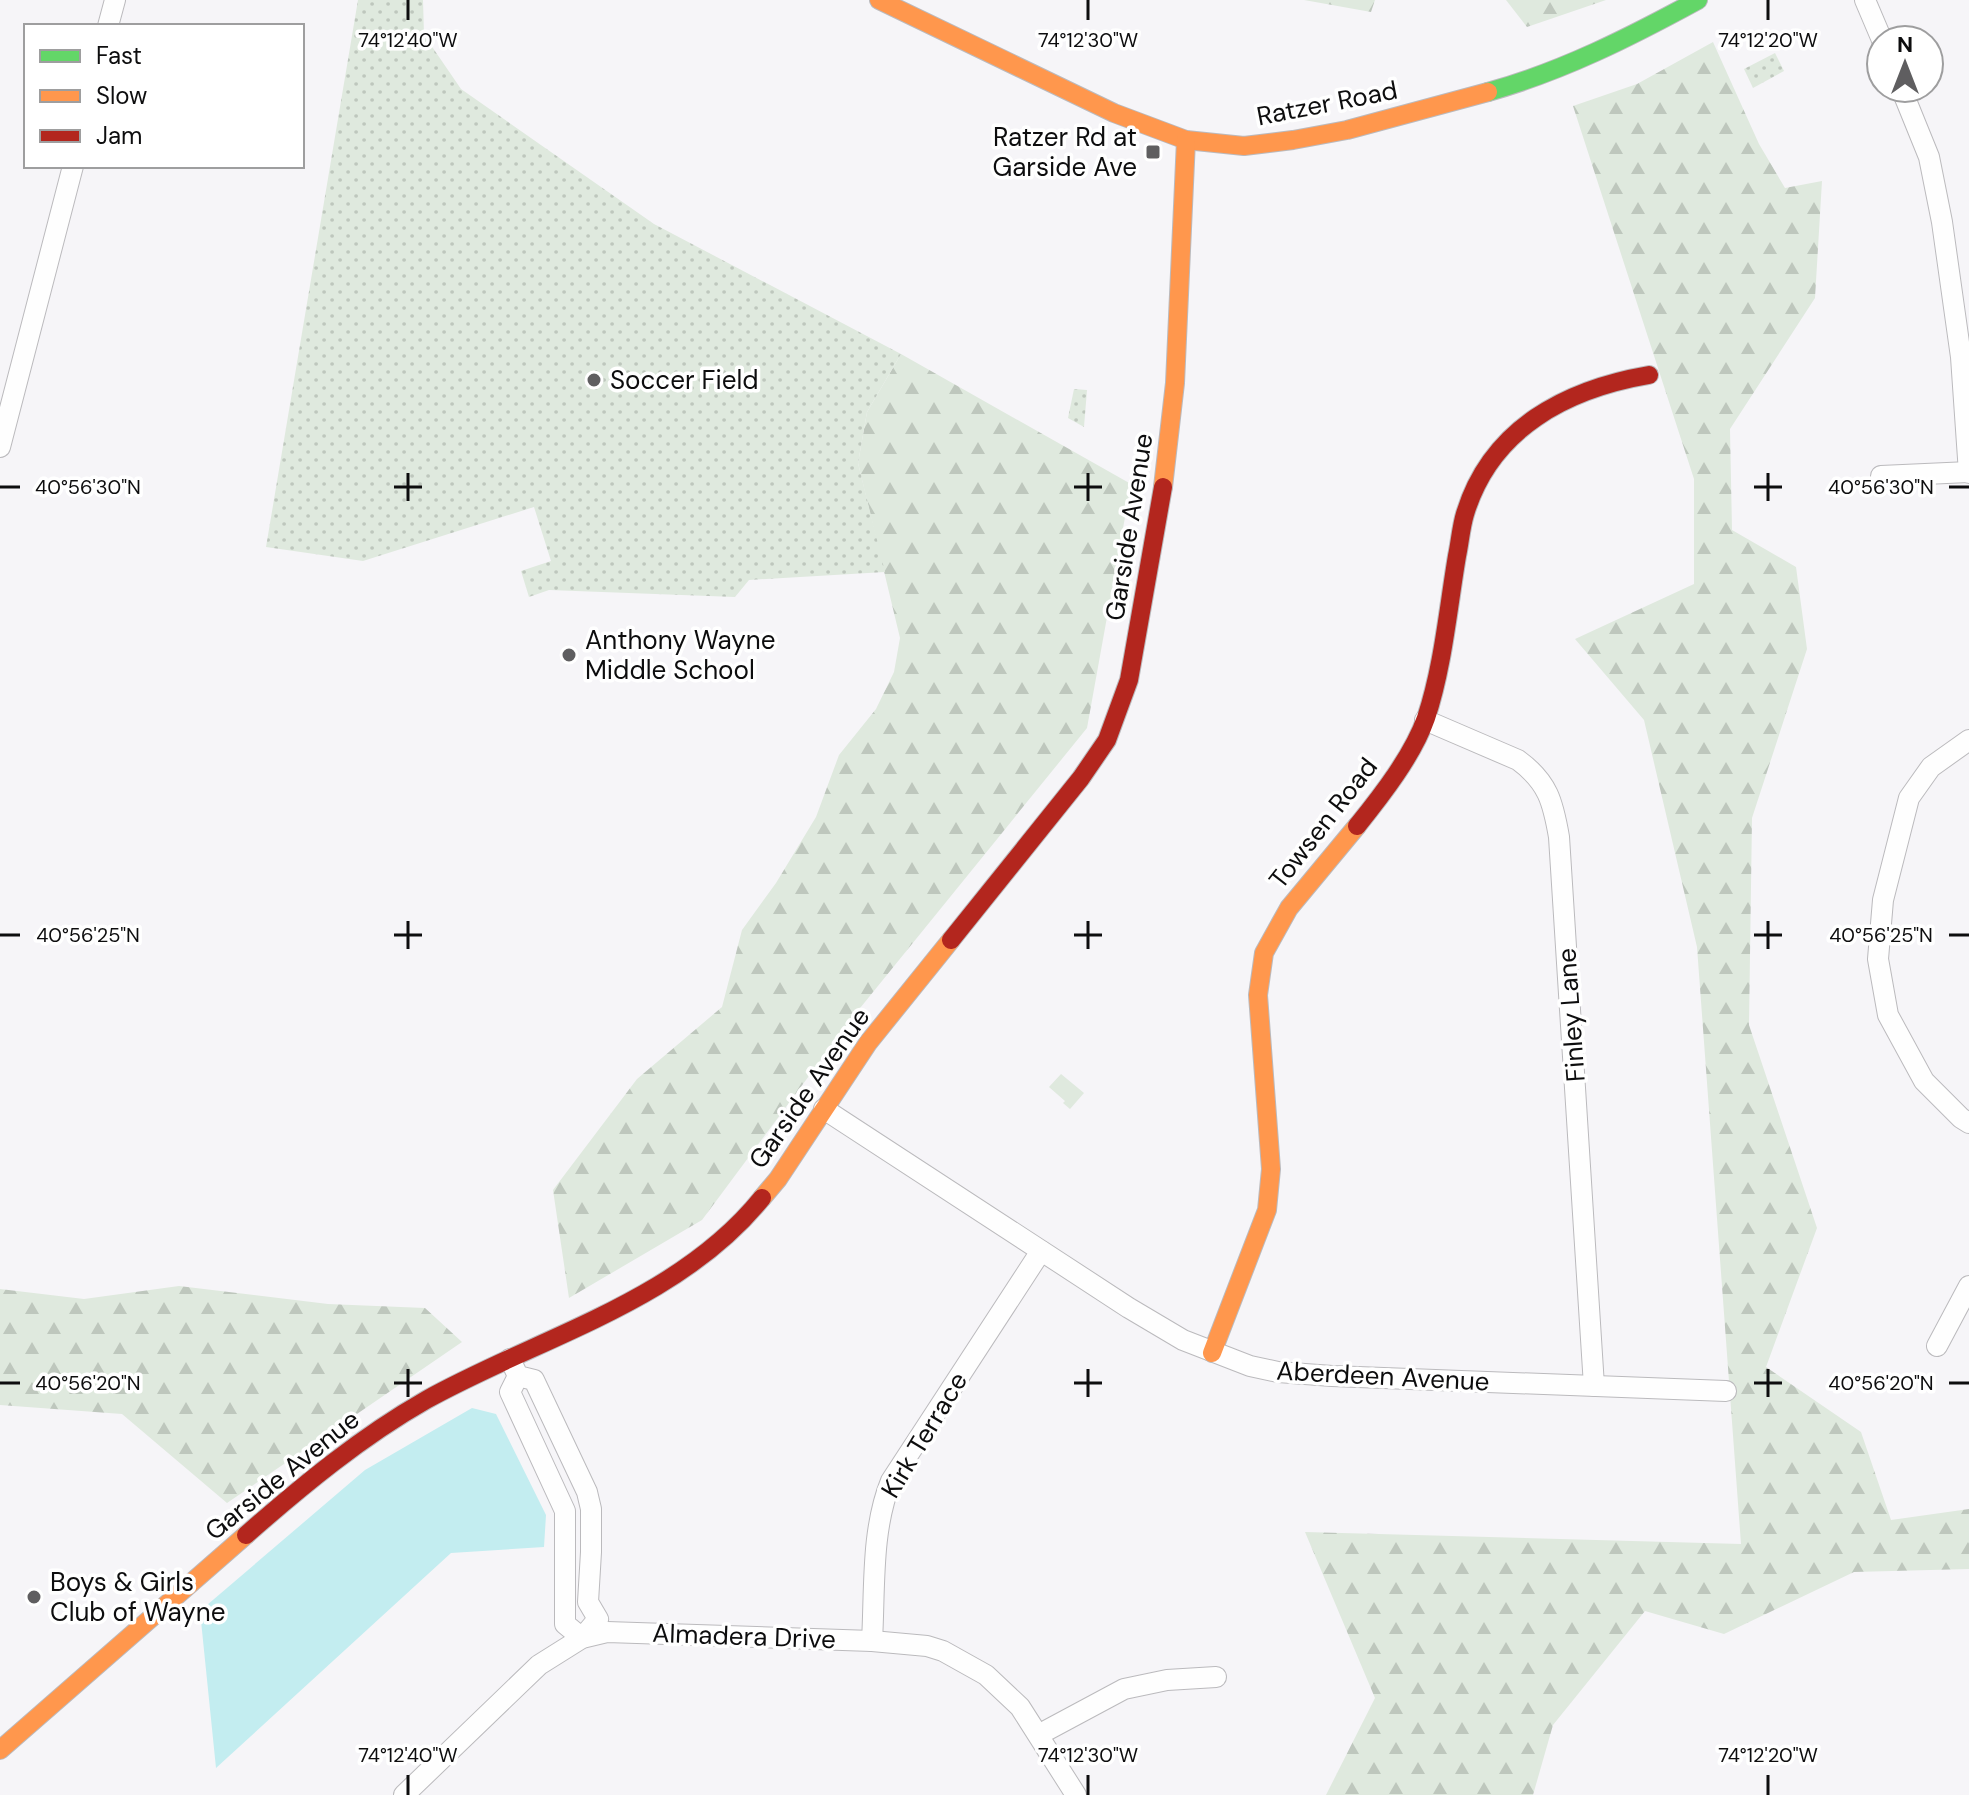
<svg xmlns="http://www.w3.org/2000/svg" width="1969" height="1795" font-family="'DM Sans',sans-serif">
<defs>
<pattern id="forest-firs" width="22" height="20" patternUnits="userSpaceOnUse" patternTransform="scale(2)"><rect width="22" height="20" fill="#dfe9de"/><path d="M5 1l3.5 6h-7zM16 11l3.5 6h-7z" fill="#bec7bd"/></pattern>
<pattern id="park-dots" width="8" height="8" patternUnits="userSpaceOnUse" patternTransform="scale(2)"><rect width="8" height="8" fill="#dfe9de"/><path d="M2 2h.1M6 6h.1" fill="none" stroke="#bec7bd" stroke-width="1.8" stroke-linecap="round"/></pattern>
</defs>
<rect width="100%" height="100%" fill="#f6f5f8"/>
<polygon fill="#dfe9de" points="1061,1074 1084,1093 1070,1109 1063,1103 1065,1101 1049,1087"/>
<g fill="url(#forest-firs)">
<polygon points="1304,0 1375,0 1371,12"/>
<polygon points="1506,0 1606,0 1527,27"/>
<polygon points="1713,42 1759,144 1785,188 1822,181 1815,298 1730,429 1732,530 1796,567 1807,649 1752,818 1749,1025 1817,1228 1766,1367 1861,1432 1891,1520 1969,1509 1969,1569 1854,1572 1724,1634 1645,1611 1553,1725 1533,1795 1326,1795 1375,1698 1305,1532 1741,1544 1697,947 1644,720 1575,639 1694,584 1694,479 1573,106 1637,84"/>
<polygon points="901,354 1131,484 1087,728 852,1018 702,1220 569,1298 553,1190 637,1079 722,1007 742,930 776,883 816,817 839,755 876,709 894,672 900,638 858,463 867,412"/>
<polygon points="179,1286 328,1304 425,1308 462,1342 227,1503 122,1414 0,1405 0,1289 84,1299"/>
</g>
<g fill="url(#park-dots)">
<polygon points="358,0 423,0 424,35 461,89 654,224 901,354 867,412 858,463 885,572 749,580 735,597 549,590 529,597 521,571 551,561 534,507 363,561 266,547"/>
<polygon points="1775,53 1784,71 1753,88 1744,69"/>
<polygon points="1074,389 1087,390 1084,427 1068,418"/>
</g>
<polygon fill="#c3edf0" points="472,1408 496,1414 546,1515 544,1547 451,1553 216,1768 200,1611 365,1470"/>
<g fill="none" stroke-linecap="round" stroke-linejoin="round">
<g stroke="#bbbabd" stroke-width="22">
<g id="street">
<polyline points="1865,0 1882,40"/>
<polyline points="108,26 115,0"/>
<polyline points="1901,88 1929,157 1942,222 1961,357 1969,473"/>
<polyline points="0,447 73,166"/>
<polyline points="1881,476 1969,472"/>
<path d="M1425,720L1518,760C1548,782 1553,802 1559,837L1594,1386"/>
<polyline points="1969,740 1931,767 1909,798 1883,900 1878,959 1888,1015 1924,1081 1961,1118 1969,1123"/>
<polyline points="824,1109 1129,1308 1183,1340 1250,1366 1278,1372 1332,1376 1726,1391"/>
<polyline points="1937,1346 1969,1286"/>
<polyline points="510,1359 518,1376 534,1380 587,1492 591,1509 591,1552 588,1602 598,1619 582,1638 565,1624 565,1511 510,1392 518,1376"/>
<path d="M872,1641C875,1589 871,1530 891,1481L1041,1251"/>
<polyline points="1040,1734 1124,1689 1167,1680 1216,1677"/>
<polyline points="404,1795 539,1665 582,1638 607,1632 872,1641 927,1646 943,1651 986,1675 1020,1707 1076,1795"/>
</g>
</g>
<g stroke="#bbbabd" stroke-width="20">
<path id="fast" d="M1488,92C1563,71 1630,37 1698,0"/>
</g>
<g stroke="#bbbabd" stroke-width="20">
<g id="slow">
<polyline points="879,0 1114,113 1186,140 1244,146 1293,140 1347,130 1488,92"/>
<polyline points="1163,487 1175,383 1186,140"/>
<polyline points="762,1198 778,1179 868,1043 951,940"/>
<polyline points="1212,1353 1267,1210 1271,1169 1258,995 1264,953 1289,908 1357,826"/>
<polyline points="0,1750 246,1535"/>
</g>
</g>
<g stroke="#bbbabd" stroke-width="20">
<g id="jam">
<path d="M1357,826C1382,795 1413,755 1426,718C1443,667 1448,609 1457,556C1460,542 1461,527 1465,514C1491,428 1567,389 1649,375"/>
<polyline points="951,940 1081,778 1107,740 1129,680 1163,487"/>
<path d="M246,1535C303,1485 361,1437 426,1400C539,1337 678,1302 762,1198"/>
</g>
</g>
<use href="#street" stroke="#fefefe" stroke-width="20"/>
<use href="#fast" stroke="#63d668" stroke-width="18"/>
<use href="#slow" stroke="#ff974d" stroke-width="18"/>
<use href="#jam" stroke="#b3261e" stroke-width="18"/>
</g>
<path fill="none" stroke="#0d0d0e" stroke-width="3" d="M408,0V20M1088,0V20M1768,0V20M408,473V501M1088,473V501M1768,473V501M0,487H20M394,487H422M1074,487H1102M1754,487H1782M1949,487H1969M408,921V949M1088,921V949M1768,921V949M0,935H20M394,935H422M1074,935H1102M1754,935H1782M1949,935H1969M408,1369V1397M1088,1369V1397M1768,1369V1397M0,1383H20M394,1383H422M1074,1383H1102M1754,1383H1782M1949,1383H1969M408,1775V1795M1088,1775V1795M1768,1775V1795"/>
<g fill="#5f5e60" stroke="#fff" stroke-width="3">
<rect x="1145" y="144" width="16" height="16" rx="4"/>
<circle cx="594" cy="380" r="8"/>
<circle cx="569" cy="655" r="8"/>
<circle cx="34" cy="1597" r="8"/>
</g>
<g text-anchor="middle" stroke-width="7" stroke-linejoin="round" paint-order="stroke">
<g font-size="26" fill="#0d0d0e" stroke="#fff">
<text transform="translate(1327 103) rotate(-11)" y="9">Ratzer Road</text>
<text transform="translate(1129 527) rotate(-81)" y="9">Garside Avenue</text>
<text transform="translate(1323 823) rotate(-52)" y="9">Towsen Road</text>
<text transform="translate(1571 1015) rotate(-94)" y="9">Finley Lane</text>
<text transform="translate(809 1088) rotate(-55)" y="9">Garside Avenue</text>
<text transform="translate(1383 1376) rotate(3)" y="9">Aberdeen Avenue</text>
<text transform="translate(924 1435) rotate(-59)" y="9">Kirk Terrace</text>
<text transform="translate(282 1475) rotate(-39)" y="9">Garside Avenue</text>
<text transform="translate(744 1636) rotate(2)" y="9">Almadera Drive</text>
</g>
<g font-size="26" fill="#0d0d0e" stroke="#fff" text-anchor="start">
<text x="1137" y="146" text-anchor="end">Ratzer Rd at<tspan x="1137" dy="30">Garside Ave</tspan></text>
<text x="610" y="389">Soccer Field</text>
<text x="585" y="649">Anthony Wayne<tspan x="585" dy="30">Middle School</tspan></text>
<text x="50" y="1591">Boys &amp; Girls<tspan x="50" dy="30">Club of Wayne</tspan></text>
</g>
</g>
<g font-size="20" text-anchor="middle" fill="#0d0d0e" stroke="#fff" stroke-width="7" stroke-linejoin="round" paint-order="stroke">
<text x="408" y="47">74°12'40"W</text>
<text x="1088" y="47">74°12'30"W</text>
<text x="1768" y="47">74°12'20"W</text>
<text x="88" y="494">40°56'30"N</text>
<text x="1881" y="494">40°56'30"N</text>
<text x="88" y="942">40°56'25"N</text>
<text x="1881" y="942">40°56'25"N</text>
<text x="88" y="1390">40°56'20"N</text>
<text x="1881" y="1390">40°56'20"N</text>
<text x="408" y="1762">74°12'40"W</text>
<text x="1088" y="1762">74°12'30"W</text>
<text x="1768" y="1762">74°12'20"W</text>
</g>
<rect x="24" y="24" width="280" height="144" fill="#ffffff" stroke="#9e9e9f" stroke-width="2"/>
<rect x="40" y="50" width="40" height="12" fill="#63d668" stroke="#9e9e9f" stroke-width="2"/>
<text x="96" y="64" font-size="24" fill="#0d0d0e">Fast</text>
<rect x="40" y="90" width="40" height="12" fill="#ff974d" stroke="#9e9e9f" stroke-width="2"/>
<text x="96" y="104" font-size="24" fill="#0d0d0e">Slow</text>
<rect x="40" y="130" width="40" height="12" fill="#b3261e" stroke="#9e9e9f" stroke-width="2"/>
<text x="96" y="144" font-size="24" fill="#0d0d0e">Jam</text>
<g transform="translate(1905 64)"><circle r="38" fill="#ffffff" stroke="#9e9e9f" stroke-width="2"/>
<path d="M0-6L14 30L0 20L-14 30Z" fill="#5f5e60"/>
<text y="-12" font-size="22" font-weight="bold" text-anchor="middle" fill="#0d0d0e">N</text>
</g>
</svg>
